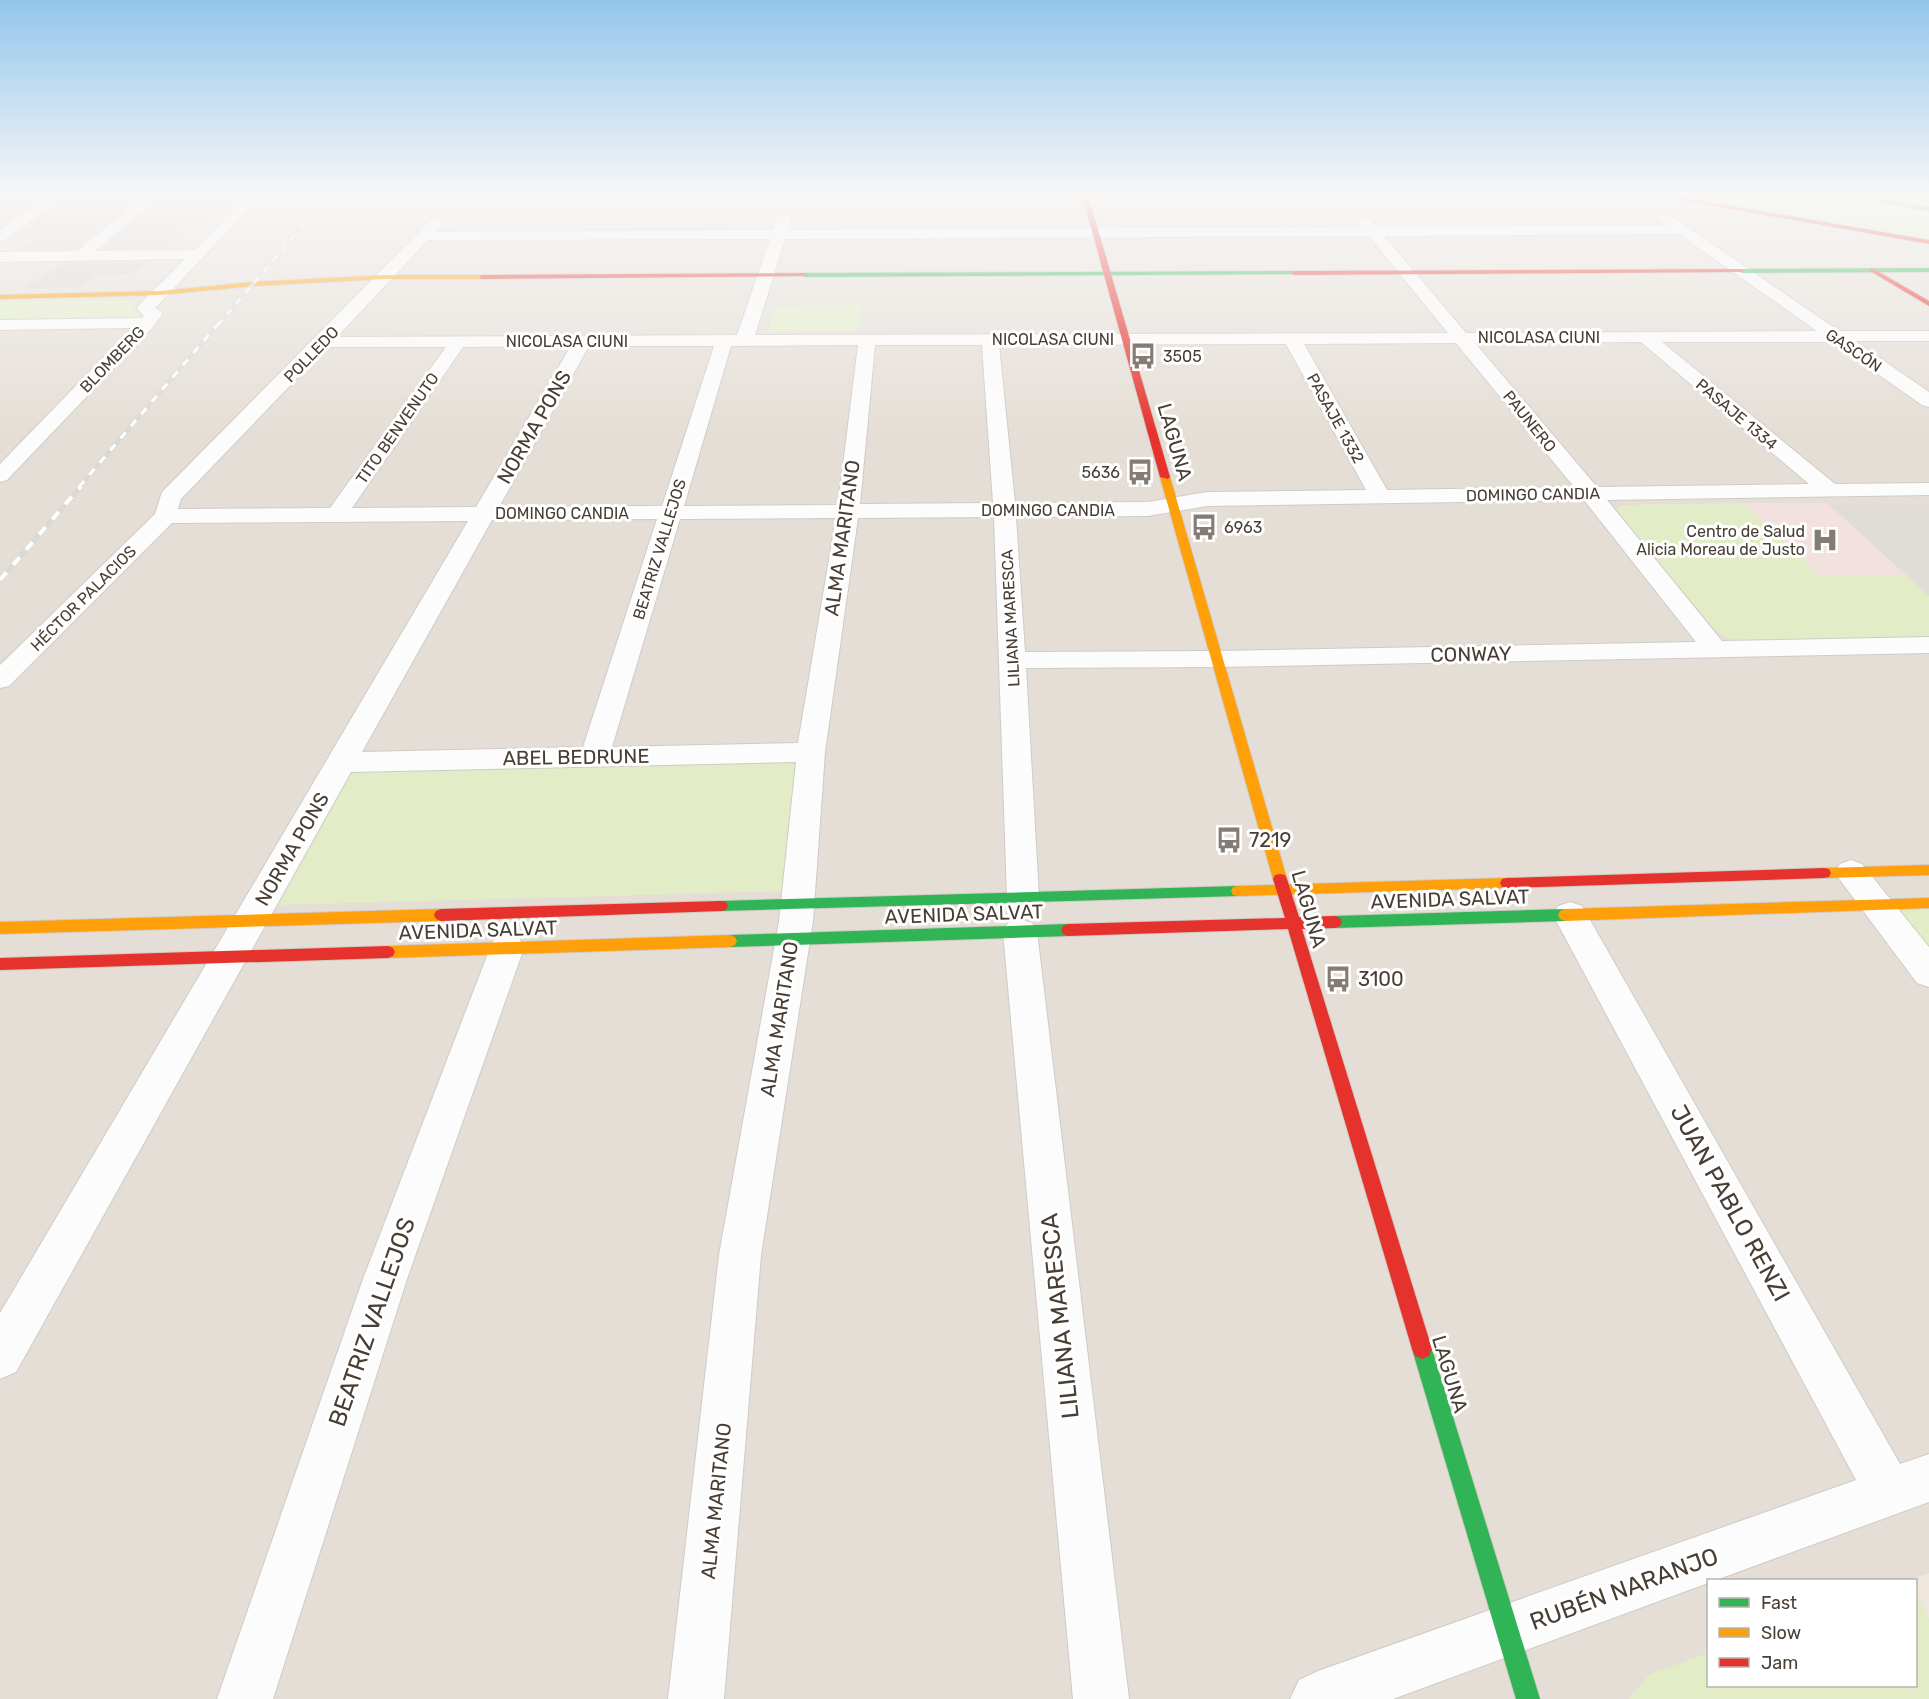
<svg xmlns="http://www.w3.org/2000/svg" width="1929" height="1699" font-family="Rubik,sans-serif">
<rect width="100%" height="100%" fill="#f0edea"/>
<path fill="#e5ded6" fill-rule="evenodd" d="M0,195H1929V1699H0ZM1708,1580H1916V1686H1708Z"/>
<polygon fill="#e0dcd8" points="1929,504 1929,596 1830,505"/>
<polygon fill="#efe7db" points="1929,1573 1929,1620 1916,1594 1916,1580 1908,1580"/>
<polygon fill="#f3e1e0" points="1743,503 1827,503 1906,575 1818,575"/>
<g fill="#e2edc7">
<polygon points="1655,195 1929,195 1929,242"/>
<polygon points="122,300 133,301 135,304 131,311 148,314 137,319 0,319 0,302"/>
<polygon points="861,305 859,330 769,332 774,307"/>
<polygon points="1743,503 1818,575 1906,575 1929,596 1929,640 1743,642 1724,636 1709,627 1612,511 1624,505"/>
<polygon points="799,759 785,891 277,905 349,770"/>
<polygon points="1929,903 1929,973 1877,905"/>
<polygon points="1916,1594 1929,1620 1929,1699 1629,1699 1650,1674 1708,1653 1708,1686 1916,1686"/>
</g>
<g fill="#d9d4d0">
<polygon points="11,195 47,195 0,227 0,200"/>
<polygon points="69,195 142,195 76,249 16,249 45,236 17,234"/>
<polygon points="163,195 215,195 208,199 238,200 169,235 184,236 167,248 101,249"/>
<polygon points="148,262 132,274 97,275 78,288 23,289 63,263"/>
</g>
<g fill="none" stroke-linecap="round" stroke-linejoin="round">
<g stroke="#cfcbc7" stroke-width="2">
<g id="street">
<polygon points="52,195 67,195 5,240 0,241 0,230"/>
<polygon points="146,195 161,195 95,251 195,250 248,195 262,195 155,308 163,313 153,327 7,480 0,482 0,464 132,328 0,330 0,320 142,318 144,316 137,309 139,305 185,259 0,262 0,252 77,251"/>
<polygon points="353,196 356,195 1668,196 1661,200 358,203 351,199"/>
<path d="M785,212L792,216L788,230L1362,227L1357,221L1364,217L1369,218L1377,227L1666,226L1656,217L1658,214H1668L1839,331H1929V341H1855L1929,392V407L1922,405L1832,342H1662L1835,484L1929,483V495L1607,500L1722,641L1929,637V653L1217,667L1026,668L1039,897L1035,906L1023,910L1011,906L1007,897L994,517L858,518L825,752L813,921L761,1255L724,1699H668L719,1255L779,921L796,762L351,772L16,1372L0,1379V1313L468,521L172,523L9,686L0,688V665L155,514L162,492L432,219L437,218L444,222L436,232L773,230L778,216ZM1679,234L1817,331L1466,333L1384,236ZM1369,236L1448,333L755,335L785,239ZM770,239L737,335L337,337L428,240ZM1641,342L1809,484L1597,487L1475,343ZM1456,343L1574,487L1387,490L1304,344ZM1286,344L1366,490L1207,492L1148,502L1015,503L999,345ZM858,345L838,505L684,506L731,346ZM875,345H982L993,503L860,504ZM571,346L476,507L352,508L463,347ZM589,346H714L662,506L499,507ZM327,347H446L330,508L178,509L181,499ZM1584,500L1696,642L1217,651L1025,652L1016,517L1148,516L1207,506ZM836,518L798,743L612,747L680,519ZM657,519L583,747L362,752L492,520Z"/>
<polygon points="1851,860 1862,864 1929,947 1929,987 1917,983 1840,880 1835,872 1840,864"/>
<polygon points="1570,902 1582,906 1900,1464 1929,1454 1929,1502 1716,1580 1708,1580 1708,1583 1393,1699 1290,1699 1299,1680 1318,1671 1856,1480 1553,915 1558,906"/>
<polygon points="1020,919 1032,923 1037,932 1129,1699 1073,1699 1003,932 1008,923"/>
<polygon points="507,934 519,938 524,948 407,1279 273,1699 217,1699 363,1279 490,948 495,938"/>
</g>
</g>
<g stroke="#d2cbc1" stroke-width="2">
<g id="fast">
<polygon points="1841,195 1857,195 1929,207 1929,211"/>
<polygon points="1929,268 1929,272 1742,273 1739,271 1742,269"/>
<polygon points="1294,271 1296,274 805,277 802,275 805,273"/>
<polygon points="1238,886 1243,887 1245,891 1243,895 1238,896 721,911 716,910 714,906 716,902 721,901"/>
<polygon points="1565,909 1570,911 1572,915 1570,919 1565,921 1335,928 1330,926 1328,922 1330,918 1335,916"/>
<polygon points="1068,924 1073,926 1075,930 1073,934 1068,936 730,947 725,945 723,941 725,937 730,935"/>
<polygon points="1422,1339 1429,1342 1432,1349 1540,1699 1516,1699 1412,1349 1415,1342"/>
</g>
</g>
<g stroke="#d2cbc1" stroke-width="2">
<g id="slow">
<polygon points="386,275 482,275 485,277 482,279 386,279 253,286 160,295 0,299 0,295 160,291 253,282"/>
<polygon points="1162,475 1170,477 1287,879 1285,883 1275,883 1273,879 1160,477"/>
<polygon points="1929,865 1929,875 1824,878 1819,877 1817,873 1819,869 1824,868"/>
<polygon points="1507,878 1512,879 1514,883 1512,887 1507,888 1238,896 1233,895 1231,891 1233,887 1238,886"/>
<polygon points="1929,898 1929,908 1565,921 1560,919 1558,915 1560,911 1565,909"/>
<polygon points="441,909 446,911 448,915 446,919 441,921 0,934 0,922"/>
<polygon points="730,935 735,937 737,941 735,945 730,947 388,958 383,956 381,952 383,948 388,946"/>
</g>
</g>
<g stroke="#d2cbc1" stroke-width="2">
<g id="jam">
<polygon points="1082,195 1088,195 1170,477 1168,479 1160,477"/>
<polygon points="1652,195 1667,195 1929,240 1929,244"/>
<polygon points="1742,269 1744,272 1294,275 1291,273 1294,271"/>
<polygon points="1870,269 1874,269 1929,301 1929,306 1870,271"/>
<polygon points="805,273 807,276 482,279 479,277 482,275"/>
<polygon points="1824,868 1829,869 1831,873 1829,877 1824,878 1507,888 1502,887 1500,883 1502,879 1507,878"/>
<polygon points="1280,874 1285,875 1287,879 1299,917 1335,916 1340,918 1342,922 1340,926 1335,928 1302,929 1432,1349 1429,1356 1422,1359 1415,1356 1412,1349 1288,929 1068,936 1063,934 1061,930 1063,926 1068,924 1285,918 1273,879 1275,875"/>
<polygon points="721,901 726,902 728,906 726,910 721,911 441,921 436,919 434,915 436,911 441,909"/>
<polygon points="388,946 393,948 395,952 393,956 388,958 0,970 0,958"/>
</g>
</g>
<use href="#street" fill="#fdfcfc" fill-rule="evenodd"/>
<use href="#fast" fill="#30b455" fill-rule="evenodd"/>
<use href="#slow" fill="#ff9f0a" fill-rule="evenodd"/>
<use href="#jam" fill="#e5322d" fill-rule="evenodd"/>
<g stroke="#d9d9d8" stroke-width="3">
<polyline id="rail-far2" points="218,325 329,195"/>
</g>
<g stroke="#d9d9d8" stroke-width="4.5">
<polyline id="rail-far1" points="79,487 219,323"/>
</g>
<g stroke="#d9d9d8" stroke-width="5">
<polyline id="rail" points="0,580 81,486"/>
</g>
<use href="#rail-far2" stroke="#fff" stroke-width="2" stroke-dasharray="7" stroke-linecap="butt"/>
<use href="#rail-far1" stroke="#fff" stroke-width="3" stroke-dasharray="8" stroke-linecap="butt"/>
<use href="#rail" stroke="#fff" stroke-width="4" stroke-dasharray="10" stroke-linecap="butt"/>
</g>
<linearGradient id="sky" x2="0" y2="1"><stop stop-color="#93c6ec"/><stop offset="0.45" stop-color="#f8f7f6"/><stop offset="1" stop-color="#f8f7f6" stop-opacity="0"/></linearGradient>
<rect width="1929" height="433" fill="url(#sky)"/>
<defs>
<g id="bus-bare" transform="scale(2.07)"><path d="M-5-6H5V4H4V6H2V4H-2V6H-4V4H-5ZM-3.5-4V0h7V-4ZM-3.5 1.2v1.5H-2V1.2ZM2 1.2v1.5H3.5V1.2Z" fill="#837b74" stroke="#fff" stroke-width="2.5" paint-order="stroke"/></g>
<g id="hospital-bare" transform="scale(2.07)"><path d="M-5-5h3v3.5h4V-5h3V5h-3V1.5h-4V5h-3Z" fill="#837b74" stroke="#fff" stroke-width="2.5" paint-order="stroke"/></g>
</defs>
<g fill-rule="evenodd">
<use href="#bus-bare" x="1143" y="356"/>
<use href="#bus-bare" x="1140" y="472"/>
<use href="#bus-bare" x="1204" y="527"/>
<use href="#hospital-bare" x="1825" y="540"/>
<use href="#bus-bare" x="1229" y="840"/>
<use href="#bus-bare" x="1338" y="979"/>
</g>
<g text-anchor="middle" stroke-width="6" stroke-linejoin="round" paint-order="stroke">
<g font-size="16" fill="#483e34" stroke="#fff">
<text x="1539" y="343">NICOLASA CIUNI</text>
<text x="1053" y="345">NICOLASA CIUNI</text>
<text x="567" y="347">NICOLASA CIUNI</text>
<text transform="translate(1854 350) rotate(34)" y="6">GASCÓN</text>
<text transform="translate(311 354) rotate(-46)" y="6">POLLEDO</text>
<text transform="translate(112 359) rotate(-46)" y="6">BLOMBERG</text>
<text transform="translate(1737 414) rotate(40)" y="6">PASAJE 1334</text>
<text transform="translate(1336 418) rotate(61)" y="6">PASAJE 1332</text>
<text transform="translate(1530 421) rotate(51)" y="6">PAUNERO</text>
<text transform="translate(397 428) rotate(-55)" y="6">TITO BENVENUTO</text>
<text transform="translate(1533 494) rotate(-1)" y="6">DOMINGO CANDIA</text>
<text x="1048" y="516">DOMINGO CANDIA</text>
<text x="562" y="519">DOMINGO CANDIA</text>
<text transform="translate(659 549) rotate(-73)" y="6">BEATRIZ VALLEJOS</text>
<text transform="translate(83 598) rotate(-45)" y="6">HÉCTOR PALACIOS</text>
<text transform="translate(1010 618) rotate(-93)" y="6">LILIANA MARESCA</text>
</g>
<g font-size="16" fill="#483e34" stroke="#fff" text-anchor="start">
<text x="1163" y="362">3505</text>
<text x="1120" y="478" text-anchor="end">5636</text>
<text x="1224" y="533">6963</text>
<text x="1805" y="537" text-anchor="end">Centro de Salud<tspan x="1805" dy="18">Alicia Moreau de Justo</tspan></text>
</g>
<g font-size="20" fill="#483e34" stroke="#fff">
<text transform="translate(534 427) rotate(-60)" y="7">NORMA PONS</text>
<text transform="translate(1175 442) rotate(74)" y="7">LAGUNA</text>
<text transform="translate(842 538) rotate(-82)" y="7">ALMA MARITANO</text>
<text transform="translate(1471 654) rotate(-1)" y="7">CONWAY</text>
<text transform="translate(576 757) rotate(-1)" y="7">ABEL BEDRUNE</text>
<text transform="translate(292 849) rotate(-60)" y="7">NORMA PONS</text>
<text transform="translate(1450 899) rotate(-2)" y="7">AVENIDA SALVAT</text>
<text transform="translate(1309 909) rotate(74)" y="7">LAGUNA</text>
<text transform="translate(964 914) rotate(-2)" y="7">AVENIDA SALVAT</text>
<text transform="translate(478 930) rotate(-2)" y="7">AVENIDA SALVAT</text>
<text transform="translate(779 1019) rotate(-81)" y="7">ALMA MARITANO</text>
<text transform="translate(1450 1374) rotate(73)" y="7">LAGUNA</text>
<text transform="translate(716 1501) rotate(-84)" y="7">ALMA MARITANO</text>
</g>
<g font-size="20" fill="#483e34" stroke="#fff" text-anchor="start">
<text x="1249" y="847">7219</text>
<text x="1358" y="986">3100</text>
</g>
<g font-size="24" fill="#483e34" stroke="#fff">
<text transform="translate(1730 1203) rotate(61)" y="8">JUAN PABLO RENZI</text>
<text transform="translate(1060 1316) rotate(-96)" y="8">LILIANA MARESCA</text>
<text transform="translate(372 1322) rotate(-71)" y="8">BEATRIZ VALLEJOS</text>
<text transform="translate(1624 1589) rotate(-20)" y="8">RUBÉN NARANJO</text>
</g>
</g>
<rect x="1707" y="1579" width="210" height="108" fill="#ffffff" stroke="#b6b2ae" stroke-width="1.5"/>
<rect x="1719" y="1598" width="30" height="9" fill="#30b455" stroke="#b6b2ae" stroke-width="1.5"/>
<text x="1761" y="1609" font-size="18" fill="#483e34">Fast</text>
<rect x="1719" y="1628" width="30" height="9" fill="#ff9f0a" stroke="#b6b2ae" stroke-width="1.5"/>
<text x="1761" y="1639" font-size="18" fill="#483e34">Slow</text>
<rect x="1719" y="1658" width="30" height="9" fill="#e5322d" stroke="#b6b2ae" stroke-width="1.5"/>
<text x="1761" y="1669" font-size="18" fill="#483e34">Jam</text>
</svg>
